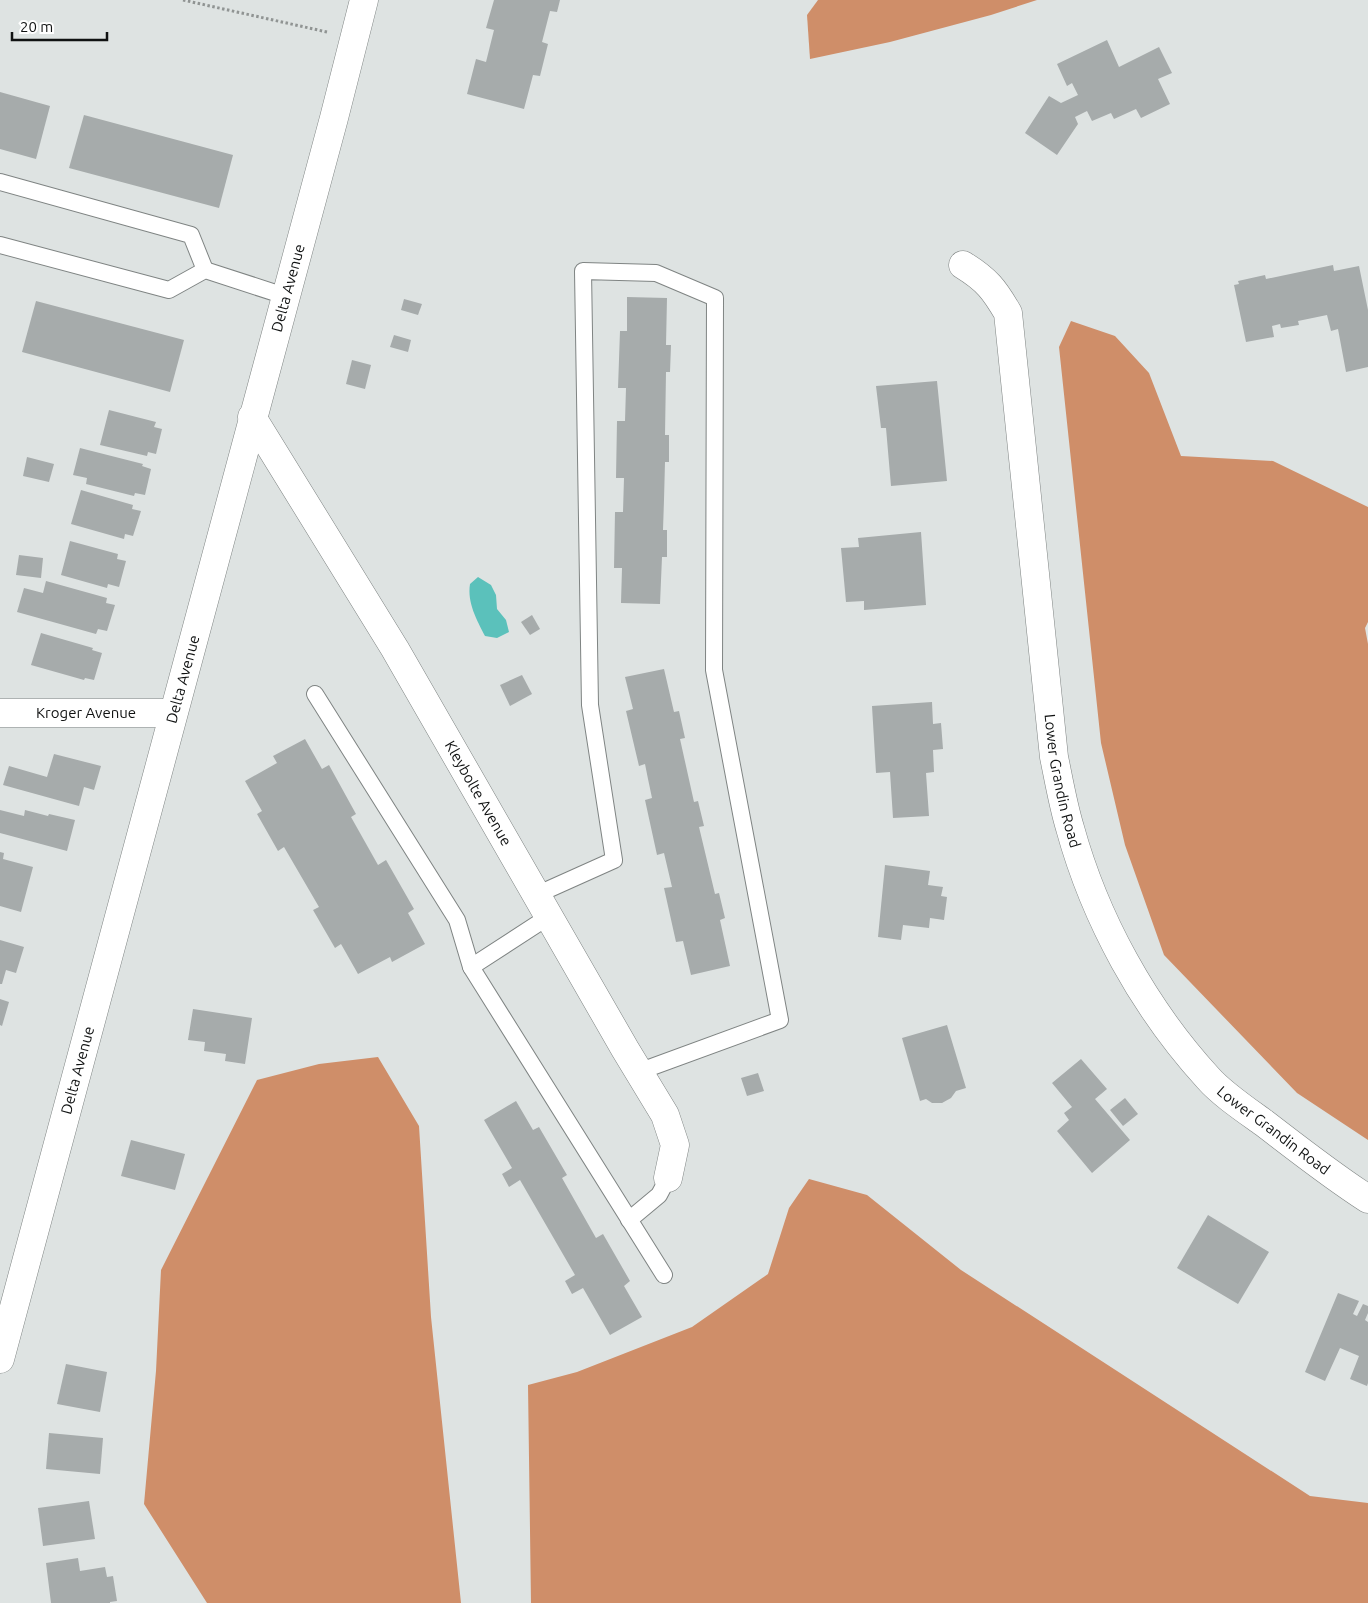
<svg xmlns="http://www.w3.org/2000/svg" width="1368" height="1603" font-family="Ubuntu,sans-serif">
<rect width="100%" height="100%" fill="#dee3e2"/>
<g fill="#cf8e69">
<polygon points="818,0 1037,0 991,15 890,42 810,59 807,15"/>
<polygon points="1071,321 1115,336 1149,373 1181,456 1273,461 1368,507 1368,622 1365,628 1368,644 1368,1140 1297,1093 1164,955 1125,845 1101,743 1059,347"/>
<polygon points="378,1057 419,1126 431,1317 461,1603 207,1603 144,1504 156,1371 161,1270 257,1080 319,1064"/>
<polygon points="809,1179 867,1195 961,1270 1310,1496 1368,1503 1368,1603 531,1603 528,1385 577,1372 692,1327 768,1274 789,1208"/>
</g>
<path fill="#5bc1bb" d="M478,577L491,585L496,595L497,609L506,620L509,632L497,638L485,636C477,620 467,603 470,584Z"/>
<g fill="#a6abab">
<polygon points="494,0 560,0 557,12 550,11 542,42 548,44 540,76 533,75 524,109 467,94 476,59 486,62 494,30 486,28"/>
<polygon points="1107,40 1119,67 1159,47 1172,73 1158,79 1170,104 1141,118 1136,109 1114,119 1111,113 1092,121 1087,111 1075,117 1078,124 1057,155 1025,133 1049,96 1061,103 1078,95 1072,83 1067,86 1057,64"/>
<polygon points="0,92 50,106 36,159 0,149"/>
<polygon points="84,115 233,155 219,208 69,168"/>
<polygon points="1333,265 1334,271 1359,266 1368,310 1368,367 1346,372 1338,329 1331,331 1327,315 1298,321 1299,325 1281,328 1280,324 1272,326 1274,337 1246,342 1234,285 1239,284 1238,281 1265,275 1266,279"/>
<polygon points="627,297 667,298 666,345 671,345 670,372 666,372 665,435 669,435 669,462 665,462 664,500 663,530 667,530 667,557 662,557 660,604 621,603 622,568 614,568 615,512 623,512 624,478 616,478 617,421 625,421 626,388 618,388 620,331 627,331"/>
<polygon points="404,299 422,304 418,315 401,310"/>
<polygon points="36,301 184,340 170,392 22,352"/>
<polygon points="394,335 411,340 408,352 390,347"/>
<polygon points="352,360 371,365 365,389 346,384"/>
<polygon points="937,381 947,481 891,486 886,428 881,428 876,386"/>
<polygon points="109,410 156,422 154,427 162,429 156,454 148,452 147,456 100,445"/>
<polygon points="80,448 143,464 142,466 151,469 145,495 135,493 134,496 86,484 87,478 73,475"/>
<polygon points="27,457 54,464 49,482 23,476"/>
<polygon points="81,490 133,505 132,509 141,511 133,536 125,534 124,539 71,524"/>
<polygon points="921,532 926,605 864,610 864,601 846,602 841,548 859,547 858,538"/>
<polygon points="70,541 118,554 117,559 126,561 119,587 108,584 107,588 61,575"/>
<polygon points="19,555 43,558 41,578 16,575"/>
<polygon points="46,581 107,598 106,603 115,605 107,631 98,629 96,634 17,612 24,588 43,593"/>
<polygon points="532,615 540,629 530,635 521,622"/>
<polygon points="41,633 93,648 92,650 102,653 94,680 85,678 84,680 31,665"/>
<polygon points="664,669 674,712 679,711 685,738 680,739 694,802 698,801 704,826 699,827 715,894 719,893 725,918 720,920 730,966 691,975 683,941 676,942 664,888 672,887 664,853 657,855 645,800 652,798 648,779 645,764 639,766 626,711 633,709 625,677"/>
<polygon points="522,675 532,694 510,706 500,685"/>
<polygon points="932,702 933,724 941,723 943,749 933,750 934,772 926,773 929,816 893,818 890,772 876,773 872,706"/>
<polygon points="305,739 322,769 329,765 356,814 351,817 378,865 386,860 414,909 408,913 425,944 392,962 390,957 358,974 341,944 335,948 313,910 319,907 284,847 278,851 257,814 262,811 245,781 277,763 273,756"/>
<polygon points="54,754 101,766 94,790 84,787 79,806 3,785 9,766 47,777"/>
<polygon points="0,810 24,816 25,810 48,816 49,814 75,820 67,851 0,833"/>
<polygon points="0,852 4,853 3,859 33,867 21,912 0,906"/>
<polygon points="885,865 930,871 928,885 943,887 941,896 947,897 944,920 930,918 929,928 903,925 901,940 878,937"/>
<polygon points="0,940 24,947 16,973 6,970 2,984 0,984"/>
<polygon points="0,999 9,1002 2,1026 0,1025"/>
<polygon points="193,1009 252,1018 245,1064 225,1061 226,1054 204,1051 205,1042 188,1040"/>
<polygon points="947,1025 966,1088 956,1091 951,1098 942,1103 932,1103 926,1099 920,1101 902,1038"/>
<polygon points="1081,1059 1107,1089 1095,1099 1130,1140 1092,1173 1057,1131 1069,1120 1064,1113 1072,1107 1052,1083"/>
<polygon points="758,1073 764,1091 747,1096 741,1078"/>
<polygon points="1125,1098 1138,1114 1123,1126 1110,1110"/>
<polygon points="516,1101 533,1130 539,1127 567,1175 562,1178 596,1238 603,1234 630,1281 624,1286 642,1317 610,1335 583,1288 572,1294 565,1281 575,1275 520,1180 509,1187 502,1174 512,1168 484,1120"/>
<polygon points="131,1140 185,1154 175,1190 121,1176"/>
<polygon points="1208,1215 1269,1252 1238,1304 1177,1268"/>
<polygon points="1338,1293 1359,1301 1353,1314 1357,1316 1363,1304 1368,1306 1368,1313 1365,1320 1368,1322 1368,1383 1367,1386 1350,1379 1359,1356 1340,1348 1325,1381 1305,1372"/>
<polygon points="66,1364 107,1372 100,1412 57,1404"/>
<polygon points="49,1433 103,1438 100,1474 46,1469"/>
<polygon points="89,1501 95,1539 43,1546 38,1508"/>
<polygon points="78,1558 80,1571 105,1567 107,1577 113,1576 117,1601 110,1602 110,1603 51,1603 46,1563"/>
</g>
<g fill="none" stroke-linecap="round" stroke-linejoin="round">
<g stroke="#7f8483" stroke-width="18">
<g id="lane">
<polyline points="0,182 191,235 205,270"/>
<polyline points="0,245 169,290 205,270 285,296"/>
<polyline points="315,694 457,920 471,967"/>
<polyline points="536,895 614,860 590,705 583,271 656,273 715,298 714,670 780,1020 638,1072"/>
<polyline points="548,917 471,967 664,1275"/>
<polyline points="629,1220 659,1195 668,1178"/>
</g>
</g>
<g stroke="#7f8483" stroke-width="29">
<g id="street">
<path id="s1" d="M963,265C987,280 994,289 1008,313L1054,757C1059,781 1063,805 1070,828C1095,919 1144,1008 1208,1078C1222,1094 1246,1110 1264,1123C1298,1149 1332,1176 1368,1199"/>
<path id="s2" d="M252,417L395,649L625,1049L665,1115L675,1145L668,1178"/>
<path id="s3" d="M0,713H173"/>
</g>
</g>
<g stroke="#7f8483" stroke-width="29">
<g id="secondary">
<path id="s4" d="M0,1359L334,118L364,0"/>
</g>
</g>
<polyline stroke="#909493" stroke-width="3" stroke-dasharray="2.5 2.5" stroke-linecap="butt" points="183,0 327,32"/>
<use href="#lane" stroke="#fff" stroke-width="16"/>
<use href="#street" stroke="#fff" stroke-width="28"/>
<use href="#secondary" stroke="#fff" stroke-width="28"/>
</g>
<g text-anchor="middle" stroke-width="4.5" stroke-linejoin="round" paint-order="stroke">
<g font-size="15" fill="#101212" stroke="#fff">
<text dy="5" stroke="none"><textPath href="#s4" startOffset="1109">Delta Avenue</textPath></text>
<text dy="5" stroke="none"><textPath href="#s4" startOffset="704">Delta Avenue</textPath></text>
<text dy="5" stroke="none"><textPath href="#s3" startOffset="86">Kroger Avenue</textPath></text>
<text dy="5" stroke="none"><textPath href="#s1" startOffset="538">Lower Grandin Road</textPath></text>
<text dy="5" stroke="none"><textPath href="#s2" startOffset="439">Kleybolte Avenue</textPath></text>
<text dy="5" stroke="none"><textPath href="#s4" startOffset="299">Delta Avenue</textPath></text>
<text dy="5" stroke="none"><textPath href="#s1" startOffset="958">Lower Grandin Road</textPath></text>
</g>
</g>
<path d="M12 32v8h95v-8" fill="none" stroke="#101212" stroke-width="2.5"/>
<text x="20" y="32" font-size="15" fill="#101212" stroke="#ffffff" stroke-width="4" paint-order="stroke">20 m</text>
</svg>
